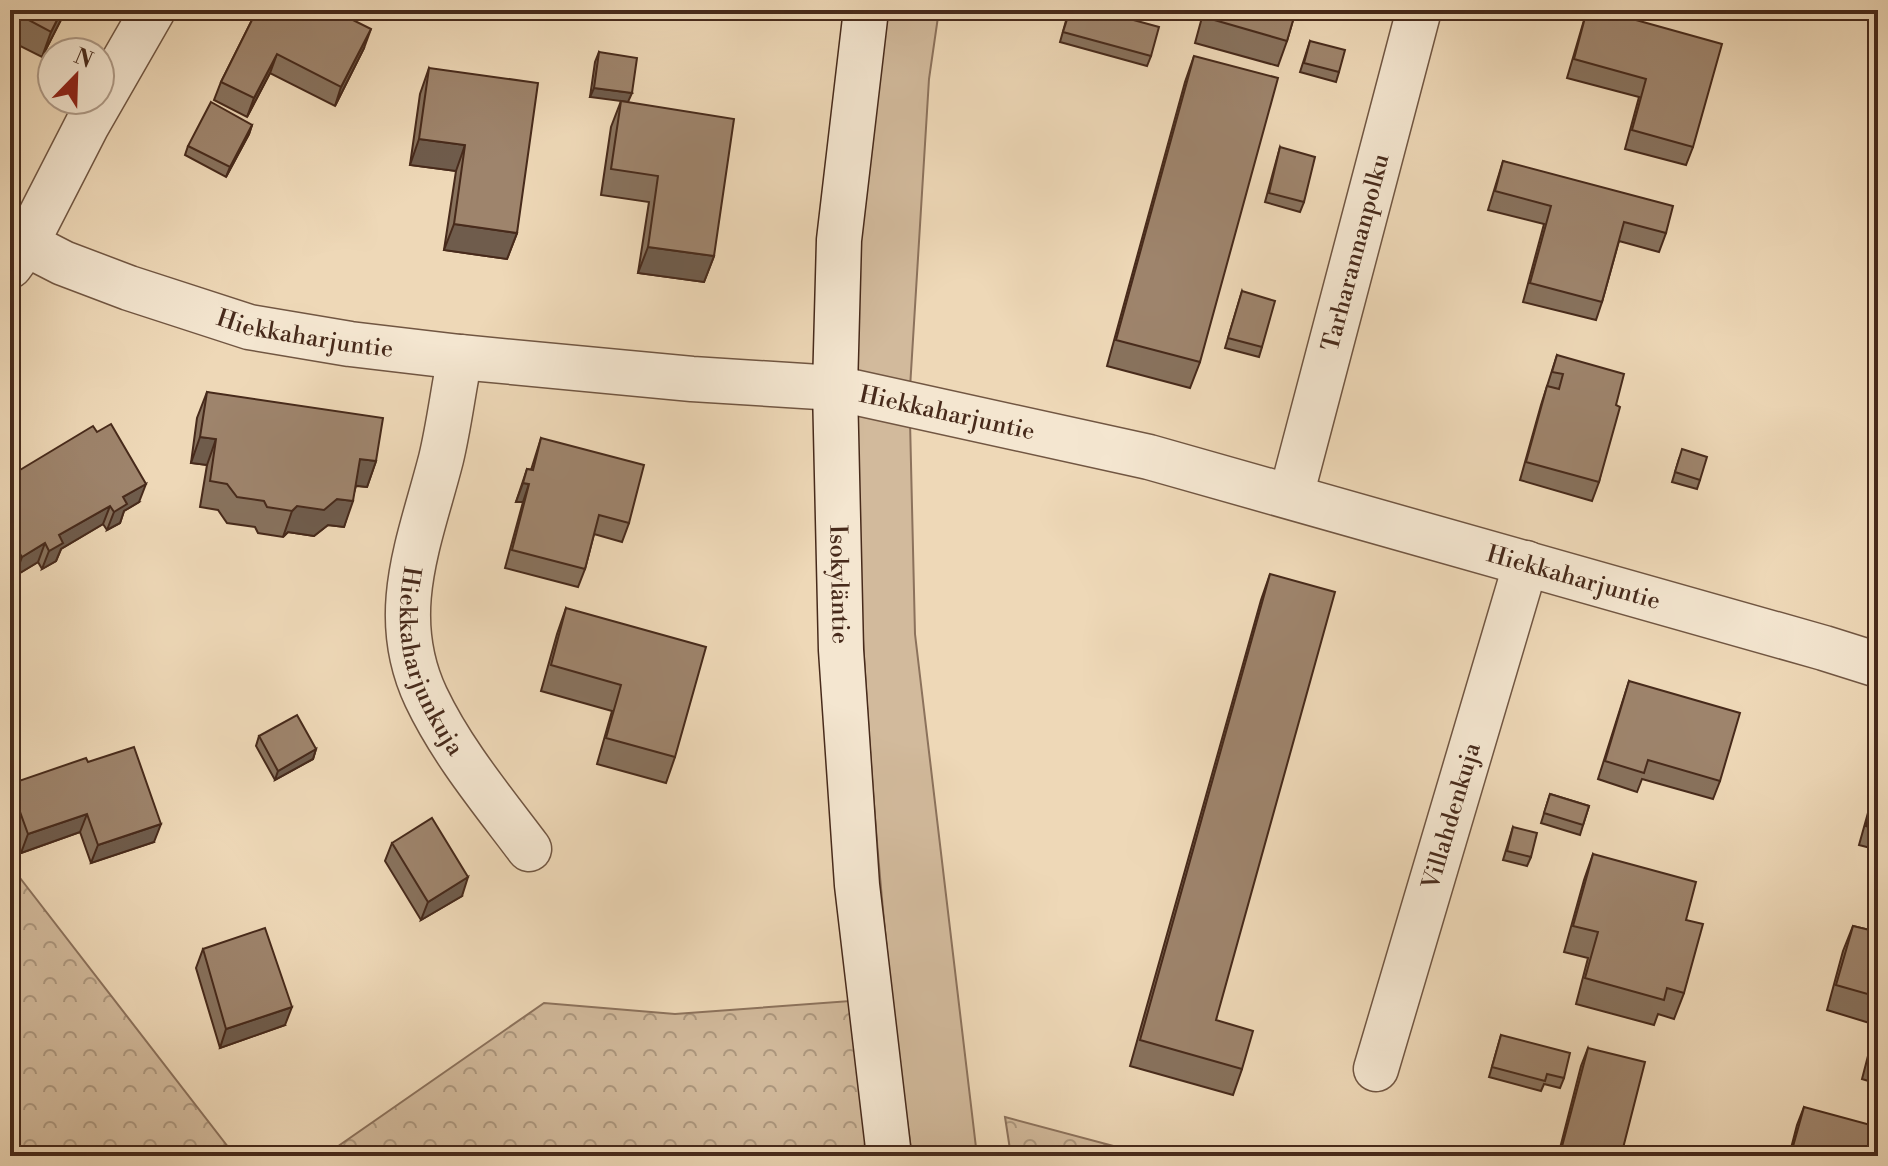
<svg xmlns="http://www.w3.org/2000/svg" width="1888" height="1166" font-family="'Libre Bodoni',serif">
<defs>
<pattern id="forest-crowns" width="20" height="18" patternUnits="userSpaceOnUse" patternTransform="scale(2)"><rect width="20" height="18" fill="#d2ba9c"/><path d="M2 6a3 3 0 1 1 6 0M12 15a3 3 0 1 1 6 0" fill="none" stroke="#ac977e"/></pattern>
</defs>
<rect width="100%" height="100%" fill="#eed8b7"/>
<filter id="stains"><feTurbulence type="fractalNoise" baseFrequency=".0025" numOctaves="4"/><feColorMatrix values="0 0 0 0 .2 0 0 0 0 .09 0 0 0 0 .02 0 0 0 .5 -.17"/></filter>
<radialGradient id="worn" r=".72"><stop offset=".6" stop-color="#630" stop-opacity="0"/><stop offset="1" stop-color="#630" stop-opacity=".3"/></radialGradient>
<g fill="#d2ba9c" stroke="#8c725c" stroke-width="2">
<polygon points="884,10 939,10 929,79 910,388 854,376 859,242"/>
<path d="M851,411L910,421L915,634L977,1156H912C876,909 863,661 851,411Z"/>
</g>
<g fill="url(#forest-crowns)" stroke="#8c725c" stroke-width="2">
<polygon points="10,865 235,1156 10,1156"/>
<polygon points="850,1001 871,1156 324,1156 544,1003 675,1014"/>
<polygon points="1005,1117 1151,1156 1011,1156"/>
</g>
<g fill="none" stroke-linecap="round" stroke-linejoin="round">
<g stroke="#715642" stroke-width="47">
<g id="street">
<path id="s1" d="M10,227L26,244L63,263L129,288L249,327L350,344L460,357L692,379L835,388L1149,457L1824,648L1878,665"/>
<polyline points="10,266 26,244 87,125 153,10"/>
<path id="s2" d="M460,357C453,391 449,426 441,459C420,541 387,614 426,697C452,752 493,801 529,849"/>
<path id="s3" d="M1291,496L1419,10"/>
<path id="s4" d="M1376,1069L1526,563"/>
</g>
</g>
<g stroke="#472a1b" stroke-width="47">
<g id="secondary">
<path id="s5" d="M866,10L839,240L835,388L841,650L857,885L889,1156"/>
</g>
</g>
<use href="#street" stroke="#f4e6d0" stroke-width="44"/>
<use href="#secondary" stroke="#f4e6d0" stroke-width="44"/>
</g>
<g fill="#88725d" stroke="#472a1b" stroke-width="2">
<polygon points="10,10 66,10 42,57 10,41"/>
<polygon points="257,10 364,48 335,106 270,73 247,117 214,100 221,82"/>
<polygon points="1069,10 1151,56 1147,66 1060,42"/>
<polygon points="1204,10 1296,10 1287,41 1278,66 1195,43"/>
<polygon points="1587,10 1600,10 1693,147 1686,165 1625,149 1639,97 1567,78"/>
<polygon points="1310,41 1339,72 1336,82 1300,72"/>
<polygon points="599,52 632,93 590,97 595,62"/>
<polygon points="1194,56 1200,362 1190,388 1107,366 1185,82"/>
<polygon points="429,68 517,233 507,259 444,250 456,171 410,165 420,94"/>
<polygon points="621,101 714,256 704,282 638,273 649,202 601,195 611,127"/>
<polygon points="252,125 249,134 226,177 185,155 188,146"/>
<polygon points="1280,147 1304,202 1300,212 1265,202"/>
<polygon points="1503,161 1666,233 1659,252 1619,241 1602,302 1596,320 1523,302 1544,224 1488,210"/>
<polygon points="1242,291 1262,347 1259,357 1225,348"/>
<polygon points="1557,355 1616,405 1599,482 1592,501 1520,480 1541,405"/>
<polygon points="207,392 376,461 367,487 356,486 344,527 328,525 314,536 288,532 283,537 258,533 255,527 227,523 218,510 200,507 207,465 191,463 197,418"/>
<polygon points="541,438 629,523 622,542 594,534 585,569 578,587 505,568 523,502 516,502 527,469 531,470"/>
<polygon points="1679,459 1700,480 1697,489 1672,482"/>
<polygon points="10,476 139,502 124,511 120,523 107,530 103,524 61,549 56,561 42,569 38,562 15,576 10,568"/>
<polygon points="1270,574 1216,1020 1242,1069 1233,1095 1130,1066 1261,600"/>
<polygon points="566,608 675,757 666,783 597,764 612,711 541,691 557,634"/>
<polygon points="1629,681 1720,781 1713,799 1642,779 1637,792 1598,779"/>
<polygon points="259,736 316,749 313,759 275,780 256,746"/>
<polygon points="88,762 154,842 91,863 80,832 21,853 10,821 10,784"/>
<polygon points="1878,777 1878,850 1859,845"/>
<polygon points="1550,794 1589,806 1580,835 1541,823"/>
<polygon points="1513,827 1531,857 1527,866 1503,860"/>
<polygon points="392,843 462,896 421,920 385,861"/>
<polygon points="1593,854 1684,993 1674,1019 1658,1014 1654,1025 1576,1004 1588,958 1564,952 1584,880"/>
<polygon points="1853,926 1878,932 1878,1084 1862,1079 1876,1025 1827,1010 1843,951"/>
<polygon points="203,949 285,1025 220,1048 196,968"/>
<polygon points="1501,1035 1564,1078 1560,1088 1544,1084 1541,1091 1489,1077"/>
<polygon points="1588,1048 1621,1156 1558,1156 1581,1066"/>
<polygon points="1804,1107 1878,1156 1789,1156 1797,1125"/>
</g>
<g fill="#6f5c4c" stroke="#472a1b" stroke-width="2">
<polygon points="62,10 66,10 42,57 51,32"/>
<polygon points="371,29 364,48 335,106 341,87"/>
<polygon points="277,54 270,73 247,117 254,98"/>
<polygon points="594,88 632,93 628,102 590,97"/>
<polygon points="252,125 249,134 226,177 230,167"/>
<polygon points="419,139 465,145 456,171 410,165"/>
<polygon points="454,224 517,233 507,259 444,250"/>
<polygon points="648,247 714,256 704,282 638,273"/>
<polygon points="200,437 216,439 207,465 191,463"/>
<polygon points="360,459 376,461 367,487 350,485"/>
<polygon points="523,483 529,484 523,502 516,502"/>
<polygon points="146,484 139,502 124,511 120,523 107,530 114,512 123,497"/>
<polygon points="337,499 353,501 344,527 328,525 314,536 288,532 283,537 292,511 297,506"/>
<polygon points="110,506 103,524 61,549 56,561 42,569 49,551 59,535"/>
<polygon points="45,543 38,562 15,576 22,557"/>
<polygon points="316,749 313,759 275,780 278,771"/>
<polygon points="87,814 80,832 21,853 28,834"/>
<polygon points="161,824 154,842 91,863 98,845"/>
<polygon points="468,877 462,896 421,920 428,902"/>
<polygon points="292,1007 285,1025 220,1048 226,1029"/>
</g>
<g fill="#9e846c" stroke="#472a1b" stroke-width="2">
<polygon points="10,10 62,10 51,32"/>
<polygon points="257,10 333,10 371,29 341,87 277,54 254,98 221,82"/>
<polygon points="1070,10 1097,10 1159,27 1151,56 1063,32"/>
<polygon points="1206,10 1296,10 1287,41 1204,17"/>
<polygon points="1587,10 1600,10 1722,44 1693,147 1632,130 1646,79 1574,59"/>
<polygon points="1310,41 1345,50 1339,72 1304,63"/>
<polygon points="599,52 637,58 632,93 594,88"/>
<polygon points="1194,56 1278,78 1200,362 1116,340"/>
<polygon points="429,68 538,83 517,233 454,224 465,145 419,139"/>
<polygon points="621,101 734,119 714,256 648,247 658,176 611,169"/>
<polygon points="211,102 252,125 230,167 188,146"/>
<polygon points="1280,147 1315,157 1304,202 1269,193"/>
<polygon points="1503,161 1673,206 1666,233 1624,222 1602,302 1530,283 1551,206 1495,191"/>
<polygon points="1242,291 1275,301 1262,347 1228,338"/>
<polygon points="1557,355 1624,374 1616,405 1620,407 1599,482 1526,462 1547,386 1559,389 1563,374 1552,372"/>
<polygon points="207,392 383,418 376,461 360,459 353,501 337,499 324,510 297,506 292,511 267,507 264,501 237,497 227,484 210,481 216,439 200,437"/>
<polygon points="111,424 146,484 123,497 127,504 114,512 110,506 59,535 63,543 49,551 45,543 22,557 10,538 10,476 93,426 97,432"/>
<polygon points="541,438 644,465 629,523 599,515 585,569 512,550 529,484 523,483 527,469 533,470"/>
<polygon points="1682,449 1707,457 1700,480 1675,472"/>
<polygon points="1270,574 1335,592 1216,1020 1253,1031 1242,1069 1140,1040"/>
<polygon points="566,608 706,647 675,757 606,738 621,685 551,665"/>
<polygon points="1629,681 1740,713 1720,781 1648,760 1644,773 1605,761"/>
<polygon points="297,715 316,749 278,771 259,736"/>
<polygon points="134,747 161,824 98,845 87,814 28,834 10,784 86,758 88,762"/>
<polygon points="1878,783 1878,830 1866,826"/>
<polygon points="1550,794 1589,806 1583,825 1544,813"/>
<polygon points="432,818 468,877 428,902 392,843"/>
<polygon points="1513,827 1537,833 1531,857 1507,851"/>
<polygon points="1593,854 1696,882 1686,920 1703,924 1684,993 1667,988 1664,1000 1585,978 1598,932 1573,926"/>
<polygon points="1853,926 1878,932 1878,997 1836,985"/>
<polygon points="265,928 292,1007 226,1029 203,949"/>
<polygon points="1878,1028 1878,1055 1871,1053"/>
<polygon points="1501,1035 1570,1053 1564,1078 1547,1074 1545,1081 1492,1067"/>
<polygon points="1588,1048 1645,1062 1621,1156 1568,1156 1560,1154"/>
<polygon points="1804,1107 1878,1127 1878,1156 1815,1156 1792,1150"/>
</g>
<g text-anchor="middle" stroke-width="7" stroke-linejoin="round" paint-order="stroke">
<g font-size="24" fill="#472a1b" stroke="#f4e6d0">
<text dy="8" stroke="none"><textPath href="#s3" startOffset="252">Tarharannanpolku</textPath></text>
<text dy="8" stroke="none"><textPath href="#s1" startOffset="318">Hiekkaharjuntie</textPath></text>
<text dy="8" stroke="none"><textPath href="#s1" startOffset="966">Hiekkaharjuntie</textPath></text>
<text dy="8" stroke="none"><textPath href="#s1" startOffset="1614">Hiekkaharjuntie</textPath></text>
<text dy="8" stroke="none"><textPath href="#s5" startOffset="576">Isokyläntie</textPath></text>
<text dy="8" stroke="none"><textPath href="#s2" startOffset="314">Hiekkaharjunkuja</textPath></text>
<text dy="8" stroke="none"><textPath href="#s4" startOffset="264">Villahdenkuja</textPath></text>
</g>
</g>
<rect width="1888" height="1166" fill="none" stroke="#eed8b7" stroke-width="40"/>
<rect x="12" y="12" width="1864" height="1142" fill="none" stroke="#472a1b" stroke-width="4"/>
<rect x="20" y="20" width="1848" height="1126" fill="none" stroke="#472a1b" stroke-width="2"/>
<g transform="translate(76 76) rotate(23)"><circle r="38" fill="#f4e6d0" stroke="#af9b88" stroke-width="2"/>
<path d="M0-6L14 30L0 20L-14 30Z" fill="#8f2418"/>
<text y="-12" font-size="22" font-weight="bold" text-anchor="middle" fill="#472a1b">N</text>
</g>
<rect width="100%" height="100%" filter="url(#stains)"/>
<rect width="100%" height="100%" fill="url(#worn)"/>
</svg>
